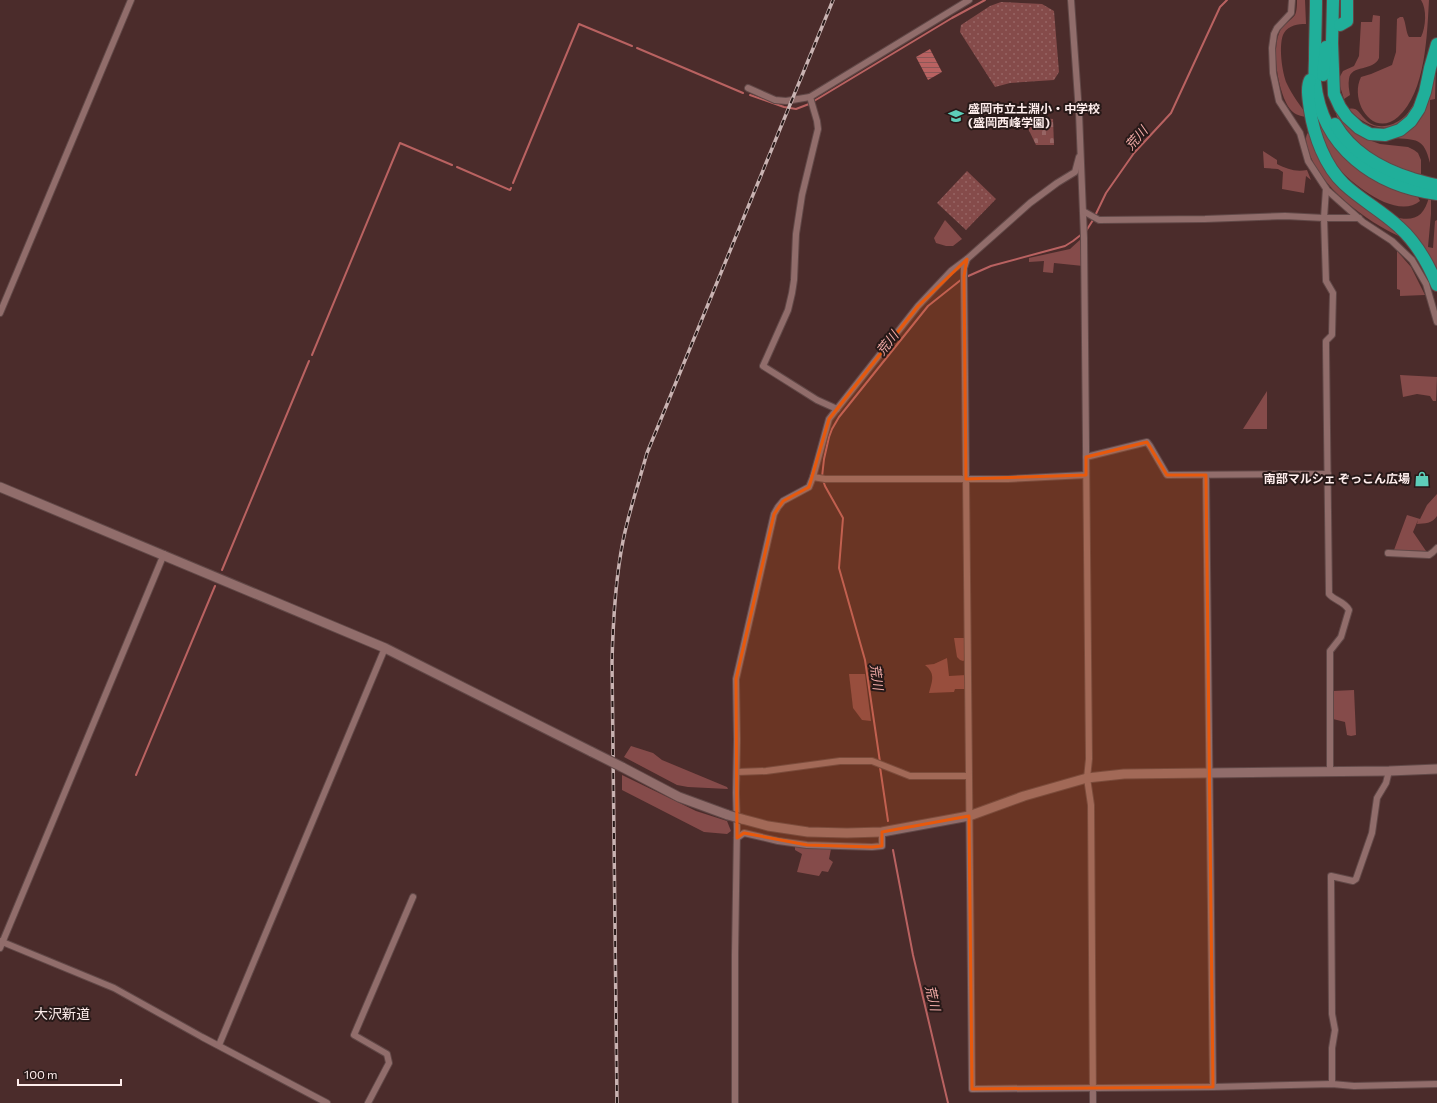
<svg xmlns="http://www.w3.org/2000/svg" width="1437" height="1103" font-family="Commissioner,'Noto Sans JP',sans-serif">
<defs>
<pattern id="cemetery-stones" width="16" height="16" patternUnits="userSpaceOnUse"><rect width="16" height="16" fill="#854b4a"/><path d="M2 7V4a2 2 0 0 1 4 0v3zM10 15v-3a2 2 0 0 1 4 0v3z" fill="#976564"/></pattern>
<pattern id="park-dots" width="8" height="8" patternUnits="userSpaceOnUse"><rect width="8" height="8" fill="#854b4a"/><path d="M2 2h.1M6 6h.1" fill="none" stroke="#976564" stroke-width="1.8" stroke-linecap="round"/></pattern>
<pattern id="water-rules" width="6" height="5" patternUnits="userSpaceOnUse"><rect width="6" height="5" fill="#b96261"/><path d="M0 2.5h6" fill="none" stroke="#8d5757"/></pattern>
</defs>
<rect width="100%" height="100%" fill="#4b2c2b"/>
<g fill="#854b4a">
<path d="M1297,0H1305L1306,24C1298,24 1289,25 1284,33C1278,43 1282,73 1287,84C1292,95 1300,105 1307,115L1306,117C1299,116 1294,114 1290,109C1278,93 1271,49 1280,31C1283,24 1291,21 1295,15C1297,11 1297,4 1297,0Z"/>
<path d="M1421,0H1429C1427,34 1426,92 1398,117C1373,139 1349,101 1361,77L1371,74L1392,65L1396,52L1397,19L1400,17H1403C1406,23 1406,33 1409,37H1421C1426,27 1427,9 1421,0Z"/>
<path d="M1373,15L1380,16L1379,58C1373,72 1351,64 1349,79C1348,84 1349,90 1350,95L1344,99L1338,80L1343,71L1354,66L1359,56L1361,22H1372Z"/>
<path d="M1436,63L1435,99L1430,100V163C1424,137 1416,140 1393,138L1409,129Z"/>
<path d="M1418,96L1419,99C1415,105 1411,112 1406,117C1390,137 1363,126 1349,109C1357,107 1359,113 1364,118C1375,131 1393,127 1404,117C1410,112 1414,103 1418,96Z"/>
<polygon points="1332,98 1369,140 1380,144 1408,147 1414,150 1418,153 1421,160 1421,174 1409,173 1377,160 1346,132 1337,117"/>
<path d="M1316,104L1322,125L1335,148L1363,172L1415,195L1418,197L1420,201C1396,221 1349,182 1334,163C1329,157 1320,136 1318,129C1316,121 1316,112 1316,104Z"/>
<path d="M1310,130L1317,150L1374,213L1401,237C1367,222 1318,186 1308,149C1306,141 1304,136 1310,130Z"/>
<path d="M1263,151L1277,160V164C1287,169 1295,172 1307,170L1311,180L1306,176L1304,193L1282,189L1283,172L1278,169L1264,168Z"/>
<path d="M1429,197L1431,198V214L1428,247L1433,248L1435,221L1437,220V269L1427,253L1394,217C1414,222 1424,217 1429,197Z"/>
<polygon points="945,220 962,239 953,246 946,246 936,243 934,238"/>
<polygon points="1082,238 1083,266 1054,263 1053,273 1043,272 1044,261 1029,262 1029,258 1070,249"/>
<polygon points="1397,251 1411,267 1425,295 1400,296 1400,290 1397,289"/>
<polygon points="1400,375 1437,377 1436,401 1433,401 1430,396 1417,394 1403,397"/>
<polygon points="1267,391 1267,429 1243,429"/>
<path d="M1437,494V516C1432,524 1425,523 1417,524L1418,520L1413,532L1426,551L1394,550L1407,515L1420,519L1427,505Z"/>
<polygon points="954,638 966,638 967,659 963,661 960,660 957,657"/>
<path d="M947,658L949,676L966,675V689H955L954,692L929,693C932,681 936,674 925,665L934,664Z"/>
<polygon points="849,674 865,674 871,721 862,720 853,708"/>
<polygon points="1354,690 1356,735 1351,736 1347,735 1345,722 1333,719 1333,691"/>
<polygon points="631,746 653,753 662,760 727,787 728,789 688,787 677,785 624,757"/>
<polygon points="622,775 696,811 727,821 731,831 727,834 704,832 622,790"/>
<polygon points="795,845 805,848 831,849 829,859 833,862 828,872 822,871 819,876 797,872 802,854 795,850"/>
</g>
<polygon fill="url(#cemetery-stones)" points="1029,117 1053,119 1054,145 1036,145 1023,118"/>
<g fill="url(#park-dots)">
<polygon points="1001,2 1042,4 1054,11 1059,72 1054,80 1010,83 995,87 960,32 961,25 990,6"/>
<polygon points="967,171 996,199 966,230 937,203"/>
</g>
<polygon fill="url(#water-rules)" points="930,49 942,72 928,80 916,57"/>
<g fill="none" stroke-linecap="round" stroke-linejoin="round">
<g stroke="#b96261" stroke-width="2">
<polyline points="637,48 743,93"/>
<polyline points="750,95 784,107 796,109 809,104 952,18 985,0"/>
<polyline points="457,167 510,190 511,188"/>
<polyline points="513,183 579,24 632,46"/>
<polyline points="1086,231 1093,220 1106,193 1134,153 1171,113 1220,7 1227,0"/>
<polyline points="966,277 991,266 1065,246 1073,241 1082,234"/>
<polyline points="312,355 400,143 452,165"/>
<polyline points="222,570 309,361"/>
<polyline points="880,762 865,660 839,568 843,518 825,486 822,477 824,459 829,437 832,429 839,417 928,306 962,279"/>
<polyline points="880,767 888,821"/>
<polyline points="136,775 215,586"/>
<polyline points="893,850 913,955 948,1103"/>
</g>
<g stroke="#614847" stroke-width="8">
<g id="street">
<polyline points="1071,0 1079,113 1084,238 1089,759 1087,778 1091,805 1093,1103"/>
<polyline points="1292,0 1291,13 1277,28 1274,34 1272,48 1273,73 1279,101 1300,133 1308,161 1327,190 1363,222 1392,241 1412,260 1426,284 1437,322"/>
<polyline points="748,88 775,100 786,101 810,97 969,0"/>
<polyline points="810,97 817,121 818,129 802,195 796,234 794,280 792,293 788,310 763,366 817,400 837,409"/>
<polyline points="1326,189 1324,218 1359,218"/>
<path d="M1083,211L1099,220L1205,219L1285,216L1324,218L1326,281L1333,293L1332,335L1326,341V347L1329,594C1335,601 1344,601 1349,610L1341,637L1330,651V771"/>
<polyline points="967,259 964,268 964,276 969,776"/>
<polyline points="0,313 131,0"/>
<polyline points="1086,457 1147,442 1150,446 1167,475 1328,474"/>
<polyline points="1206,475 1213,1087"/>
<polyline points="813,477 825,479 1008,479 1086,475"/>
<polyline points="1388,553 1429,555 1433,552 1437,548"/>
<polyline points="737,772 766,771 840,761 872,761 910,776 969,776 972,1089 1213,1087 1332,1084 1354,1086 1437,1084"/>
<polyline points="737,838 744,833 778,841 807,845 872,847 882,846 882,832"/>
<polyline points="0,941 114,988 202,1037 327,1103"/>
<polyline points="0,948 164,554"/>
<polyline points="219,1045 385,648"/>
<polyline points="1332,1084 1332,1048 1335,1030 1332,1014 1331,876 1353,881 1356,879 1372,833 1377,798 1386,783 1389,771"/>
<polyline points="368,1103 389,1063 387,1054 354,1035 413,897"/>
<polyline points="735,1103 735,954 737,829 736,793 737,740 736,679 774,514 778,507 783,501 809,487 813,477 829,419 918,306 951,271 967,259 1030,203 1057,183 1075,172 1079,157"/>
</g>
</g>
<g stroke="#614847" stroke-width="11">
<g id="secondary">
<polyline points="0,487 385,648 592,752"/>
<polyline points="622,767 679,797 728,815"/>
<polyline points="742,819 768,826 808,832 847,833 882,832 969,816 1024,796 1087,778 1124,774 1389,771 1437,769"/>
</g>
</g>
<g stroke="#614847" stroke-width="14">
<g id="highway">
<path d="M1316,0C1316,19 1315,39 1315,58C1315,66 1314,74 1315,82C1322,148 1375,186 1437,194"/>
<polyline points="1333,0 1332,43 1334,94 1340,107 1347,117 1359,128 1370,134 1385,135 1400,130 1411,121 1419,109 1425,92 1430,68 1437,44"/>
<polyline points="1340,25 1347,21 1347,0"/>
<polyline points="1323,75 1326,47"/>
<path d="M1310,80C1306,88 1309,102 1310,110C1314,136 1325,166 1344,184C1361,200 1382,211 1399,227C1417,243 1428,263 1437,285"/>
<path d="M1335,124C1352,153 1381,169 1413,179C1421,181 1429,184 1437,185"/>
</g>
</g>
<use href="#street" stroke="#916d6b" stroke-width="6"/>
<use href="#secondary" stroke="#916d6b" stroke-width="9"/>
<use href="#highway" stroke="#20af9a" stroke-width="12"/>
<g stroke="#c9b3b2" stroke-width="3.5">
<path id="rail" d="M617,1103L612,662C613,621 615,581 623,541C629,511 639,482 647,453L833,0"/>
</g>
<use href="#rail" stroke="#271918" stroke-width="2" stroke-dasharray="6" stroke-linecap="butt"/>
<g stroke="#614847" stroke-width="11" stroke-linecap="butt">
<g id="secondary-bridge">
<polyline points="592,752 622,767"/>
<polyline points="728,815 742,819"/>
</g>
</g>
<use href="#secondary-bridge" stroke="#916d6b" stroke-width="9"/>
</g>
<path fill="#e8590c" fill-opacity="0.2" stroke="#e8590c" stroke-width="3" stroke-linejoin="round" d="M967,259L964,276L966,479L1086,475V457L1147,442L1167,475H1206L1213,1087L972,1089L969,816L882,832V846L872,847L807,845L744,833L737,838L736,679L774,514L783,501L809,487L829,419L918,306Z"/>
<defs>
<g id="school-bare" transform="scale(1.2)"><path d="M0-5L7-2L0 1L-7-2ZM-4 1L0 2.5L4 1V4Q0 6-4 4Z" fill="#5dceb9" stroke="#271918" stroke-width="2.5" paint-order="stroke"/></g>
<g id="shop-bare" transform="scale(1.2)"><path d="M-5-2.5h2.3a2.7 3.5 0 0 1 5.4 0H5L5.5 6h-11ZM-1.5-2.5h3a1.5 2.3 0 0 0-3 0Z" fill="#5dceb9" stroke="#271918" stroke-width="2.5" paint-order="stroke"/></g>
</defs>
<g fill-rule="evenodd">
<use href="#school-bare" x="956" y="116"/>
<use href="#shop-bare" x="1422" y="479"/>
</g>
<g text-anchor="middle" stroke-width="4" stroke-linejoin="round" paint-order="stroke">
<g font-size="12" font-weight="bold" fill="#feedec" stroke="#271918" text-anchor="start">
<text x="968" y="113">盛岡市立土淵小・中学校<tspan x="968" dy="14">(盛岡西峰学園)</tspan></text>
<text x="1410" y="483" text-anchor="end">南部マルシェ ぞっこん広場</text>
</g>
<g font-size="13" font-style="italic" fill="#f4ada9" stroke="#271918">
<text transform="translate(1136 138) rotate(-49)" y="5">荒川</text>
<text transform="translate(887 343) rotate(-52)" y="5">荒川</text>
<text transform="translate(877 677) rotate(82)" y="5">荒川</text>
<text transform="translate(933 998) rotate(77)" y="5">荒川</text>
</g>
<g font-size="14" fill="#feedec" stroke="#271918">
<text x="62" y="1019">大沢新道</text>
</g>
</g>
<path d="M18 1079v6h103v-6" fill="none" stroke="#feedec" stroke-width="2"/>
<text x="24" y="1079" font-size="12" fill="#feedec" stroke="#271918" stroke-width="3" paint-order="stroke">100 m</text>
</svg>
